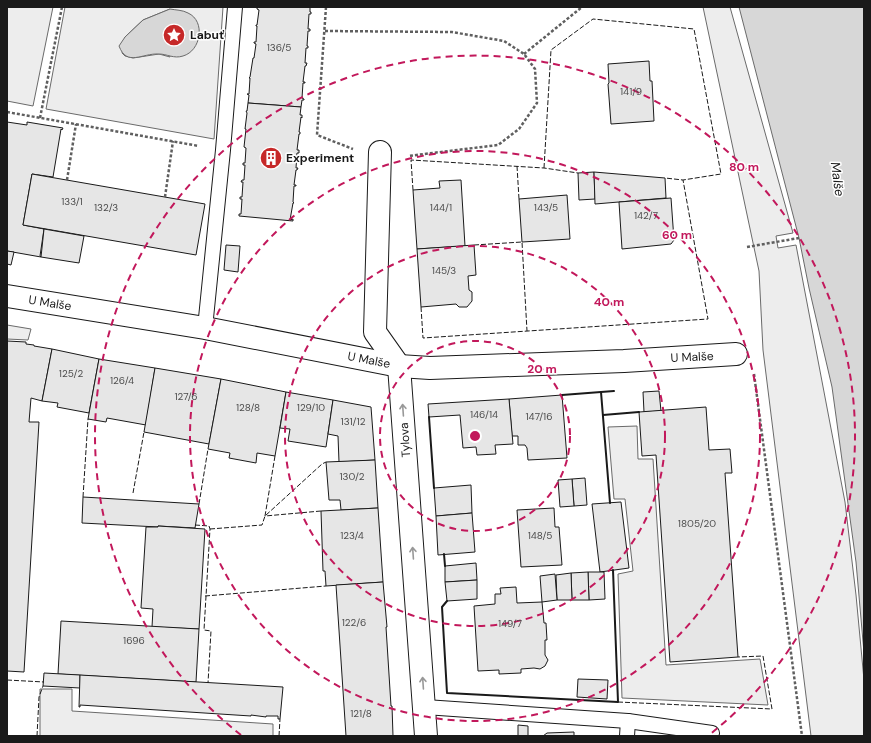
<svg xmlns="http://www.w3.org/2000/svg" width="871" height="743" font-family="'DM Sans',sans-serif">
<rect width="100%" height="100%" fill="#fff"/>
<g fill="#ededed" stroke="#6a6a6a" fill-rule="evenodd">
<polygon points="7,7 53,7 33,106 7,101"/>
<path d="M65,7H223L214,139L46,109ZM170,9V57L159,54L133,58L125,56L122,53L125,37L143,20Z"/>
<polygon points="703,7 730,7 793,233 776,236 778,248 796,245 845,502 856,595 864,680 864,736 811,736 763,350 759,271"/>
<polygon points="7,325 31,329 28,340 7,339"/>
<polygon points="637,426 638,459 653,459 666,665 760,659 768,705 622,698 618,574 633,571 625,499 614,499 608,427"/>
<polygon points="40,689 72,689 72,711 273,724 273,736 40,736"/>
</g>
<g fill="#d7d7d7" stroke="#6a6a6a">
<polygon points="739,7 864,7 864,653 856,562 832,387 809,288 799,238"/>
<path d="M170,9C175,10 183,10 188,13C206,21 201,51 183,56C174,59 167,54 159,54C142,53 127,67 119,46L125,37L143,20Z"/>
</g>
<g fill="#e6e6e6" stroke="#1a1a1a">
<polygon points="259,7 310,7 310,12 311,12 311,14 309,14 308,29 310,29 310,31 308,31 307,46 308,46 308,48 306,48 305,63 307,63 306,66 305,66 303,82 305,82 305,83 303,83 302,98 304,99 304,100 302,100 301,107 248,103 249,95 247,94 249,94 250,78 249,78 250,77 253,58 254,58 256,44 254,43 254,42 256,42 257,26 256,26 256,25 257,25 259,10 257,9 257,8"/>
<polygon points="649,61 650,81 652,81 654,121 611,124 608,84 609,83 608,64"/>
<polygon points="248,103 301,107 300,115 302,115 302,118 301,117 299,132 300,132 300,134 299,134 297,150 299,150 299,153 297,153 296,168 298,168 297,170 296,170 294,185 296,185 296,186 294,186 293,202 294,203 293,203 290,220 293,219 293,221 239,216 239,214 241,214 242,199 240,199 240,197 242,197 243,182 241,182 242,180 244,180 245,165 243,165 243,163 245,163 246,148 244,147 246,129 245,129 247,113 246,111 247,111"/>
<polygon points="7,122 27,125 27,122 63,128 62,130 61,129 53,177 32,174 23,225 44,229 40,256 41,257 7,251"/>
<polygon points="594,172 595,199 579,200 578,173"/>
<polygon points="594,172 665,178 666,198 595,204"/>
<polygon points="32,174 205,204 196,255 23,225"/>
<polygon points="461,180 465,246 417,249 413,190 440,188 439,181"/>
<polygon points="567,195 570,239 522,242 519,199"/>
<polygon points="671,198 674,240 671,244 622,249 619,202"/>
<polygon points="44,229 84,236 79,263 41,257"/>
<polygon points="226,245 240,246 238,272 224,270"/>
<polygon points="474,245 476,275 468,276 469,290 472,292 472,301 467,307 459,307 456,304 421,307 417,249"/>
<polygon points="7,251 14,252 11,265 7,264"/>
<polygon points="7,341 26,342 26,344 34,345 34,346 52,349 42,401 31,398 29,422 39,422 24,672 7,671"/>
<polygon points="52,349 99,359 89,413 57,407 58,403 42,401"/>
<polygon points="99,359 155,368 146,425 107,418 106,422 88,419"/>
<polygon points="155,368 221,379 209,444 144,432"/>
<polygon points="221,379 286,392 275,456 257,453 256,463 229,458 230,453 208,449"/>
<polygon points="659,391 661,411 644,412 643,392"/>
<polygon points="286,392 333,400 326,447 288,441 290,429 280,428"/>
<polygon points="562,395 567,458 528,460 527,448 525,445 518,445 518,436 512,436 509,399"/>
<polygon points="509,399 513,444 495,445 496,454 477,455 476,447 463,448 460,415 429,417 428,404"/>
<polygon points="333,400 371,407 375,460 339,462 338,436 328,434"/>
<polygon points="706,407 709,450 730,449 732,473 725,473 738,657 670,662 656,455 642,456 639,412"/>
<polygon points="375,460 378,508 341,510 340,500 329,500 326,462"/>
<polygon points="585,478 587,505 574,506 572,479"/>
<polygon points="572,479 574,506 560,507 558,480"/>
<polygon points="471,485 472,513 436,516 434,488"/>
<polygon points="83,497 199,504 195,528 158,526 158,527 82,523"/>
<polygon points="621,502 629,568 600,572 592,504"/>
<polygon points="378,508 383,582 326,586 325,571 323,571 321,511"/>
<polygon points="554,508 555,527 559,527 562,565 521,567 517,510"/>
<polygon points="472,513 475,552 438,555 436,516"/>
<polygon points="158,526 205,529 199,629 152,627 153,609 141,608 146,527 158,527"/>
<polygon points="476,563 477,580 445,582 445,566"/>
<polygon points="588,572 604,572 605,599 589,600"/>
<polygon points="588,572 589,600 572,600 571,573"/>
<polygon points="571,573 572,600 557,600 556,575"/>
<polygon points="555,574 557,600 542,602 540,576"/>
<polygon points="477,580 477,599 447,601 445,582"/>
<polygon points="383,582 387,627 386,627 391,706 392,706 393,736 346,736 336,585"/>
<polygon points="516,587 517,603 542,602 544,623 546,623 547,640 545,640 545,655 548,660 545,666 540,669 534,668 521,669 521,673 499,674 499,670 478,671 474,606 495,604 495,594 501,594 500,588"/>
<polygon points="61,621 199,629 196,682 58,674"/>
<polygon points="44,673 80,675 80,688 43,686"/>
<polygon points="80,675 283,687 280,719 278,719 278,716 266,716 266,717 251,715 251,716 80,705 80,707 79,707"/>
<polygon points="578,679 608,680 607,699 577,697"/>
<polygon points="518,725 528,726 528,736 518,736"/>
<polygon points="574,732 574,736 543,736 547,733"/>
</g>
<g fill="none" stroke-linecap="round" stroke-linejoin="round">
<g stroke="#1a1a1a" stroke-width="16">
<g id="service">
<polyline points="205,328 223,150 235,7"/>
<polyline points="425,707 628,721 712,733"/>
<polyline points="627,736 628,721"/>
</g>
</g>
<g stroke="#1a1a1a" stroke-width="24">
<g id="minor">
<polyline points="380,152 375,332 399,366 426,736"/>
<polyline points="7,296 205,328 399,366 430,368 624,361 736,354"/>
</g>
</g>
<g stroke="#5f5f5f" stroke-width="2.5" stroke-dasharray="3 2" stroke-linecap="butt">
<polyline points="326,7 317,135 353,149"/>
<polyline points="325,31 452,32 504,41 524,54 535,69 537,103 519,129 498,145 408,156"/>
<polyline points="524,54 582,7"/>
<polyline points="7,112 199,146"/>
<polyline points="40,118 62,7"/>
<polyline points="67,180 76,124"/>
<polyline points="165,197 173,141"/>
<polyline points="747,247 799,238"/>
<polyline points="754,374 802,736"/>
</g>
<use href="#service" stroke="#fff" stroke-width="14"/>
<use href="#minor" stroke="#fff" stroke-width="22"/>
<g stroke="#1a1a1a" stroke-width="1" stroke-dasharray="5 2" stroke-linecap="butt">
<polyline points="517,166 519,199"/>
<polyline points="544,168 551,50 593,19 694,29 721,174 683,180"/>
<polyline points="413,190 411,160 544,168 578,173"/>
<polyline points="474,245 522,242 527,331"/>
<polyline points="421,307 423,338 708,319 683,180 665,178"/>
<polyline points="275,456 265,516 321,511"/>
<polyline points="133,493 144,432"/>
<polyline points="83,497 88,419"/>
<polyline points="199,504 208,449"/>
<polyline points="195,525 209,526 210,529 204,630 211,631 208,683"/>
<polyline points="210,529 262,525 265,516 322,464 326,462"/>
<polyline points="205,596 326,586"/>
<polyline points="7,680 44,682"/>
<polyline points="618,702 772,709 763,656 738,657"/>
<polyline points="7,736 9,736"/>
<polyline points="37,736 39,697 43,686"/>
<polyline points="279,736 280,719"/>
</g>
<g stroke="#1a1a1a" stroke-width="2">
<polyline points="601,392 610,503"/>
<polyline points="562,395 614,391"/>
<polyline points="603,415 639,412"/>
<polyline points="429,417 434,488"/>
<polyline points="444,554 445,566"/>
<polyline points="447,601 442,607 447,693 618,702 613,570"/>
</g>
</g>
<defs><path id="oneway-shaft" d="M-6 0H5M1.5-3L5.5 0L1.5 3" fill="none" stroke-width="1.6" stroke-linecap="round" stroke-linejoin="round"/></defs>
<g stroke="#989898">
<use href="#oneway-shaft" transform="translate(403 410) rotate(-94)"/>
<use href="#oneway-shaft" transform="translate(413 553) rotate(-94)"/>
<use href="#oneway-shaft" transform="translate(423 683) rotate(-94)"/>
</g>
<g fill="none" stroke="#c2185b" stroke-width="2" stroke-dasharray="7 5">
<circle cx="475" cy="436" r="95"/>
<circle cx="475" cy="436" r="190"/>
<circle cx="475" cy="436" r="285"/>
<path d="M241 735A380 380 0 1 1 709 735"/>
</g>
<defs>
<g id="sight-disc" transform="scale(1.15)"><circle r="9.5" fill="#c62828" stroke="#fff"/><path d="M0-6L1.8-2.2L6-1.7L2.9 1.2L3.7 5.4L0 3.3L-3.7 5.4L-2.9 1.2L-6-1.7L-1.8-2.2Z" fill="#fff"/></g>
<g id="building-disc" transform="scale(1.15)"><circle r="9.5" fill="#c62828" stroke="#fff"/><path d="M-4-6H4V6H1V3H-1V6H-4ZM-2.5-4.3h1.7v1.8h-1.7ZM.8-4.3h1.7v1.8H.8ZM-2.5-1h1.7V.8h-1.7ZM.8-1h1.7V.8H.8Z" fill="#fff"/></g>
</defs>
<g fill-rule="evenodd">
<use href="#sight-disc" x="174" y="35"/>
<use href="#building-disc" x="271" y="158"/>
</g>
<g text-anchor="middle" stroke-width="3" stroke-linejoin="round" paint-order="stroke">
<g font-size="10" fill="#4d4d4d">
<text x="279" y="51">136/5</text>
<text x="631" y="95">141/9</text>
<text x="72" y="205">133/1</text>
<text x="106" y="211">132/3</text>
<text x="441" y="211">144/1</text>
<text x="546" y="211">143/5</text>
<text x="646" y="219">142/7</text>
<text x="444" y="274">145/3</text>
<text x="71" y="377">125/2</text>
<text x="122" y="384">126/4</text>
<text x="186" y="400">127/6</text>
<text x="248" y="411">128/8</text>
<text x="311" y="411">129/10</text>
<text x="484" y="418">146/14</text>
<text x="539" y="420">147/16</text>
<text x="353" y="425">131/12</text>
<text x="352" y="480">130/2</text>
<text x="697" y="527">1805/20</text>
<text x="352" y="539">123/4</text>
<text x="540" y="539">148/5</text>
<text x="354" y="626">122/6</text>
<text x="510" y="627">149/7</text>
<text x="134" y="644">1696</text>
<text x="361" y="717">121/8</text>
</g>
<g font-size="12" font-weight="bold" fill="#1a1a1a" stroke="#fff" text-anchor="start">
<text x="190" y="39">Labuť</text>
<text x="286" y="162">Experiment</text>
</g>
<g font-size="12" fill="#1a1a1a" stroke="#fff">
<text transform="translate(50 303) rotate(9)" y="4">U Malše</text>
<text transform="translate(692 357) rotate(-3)" y="4">U Malše</text>
<text transform="translate(369 360) rotate(11)" y="4">U Malše</text>
<text transform="translate(405 440) rotate(-94)" y="4">Tylova</text>
</g>
<g font-size="13" font-style="italic" fill="#1a1a1a" stroke="#fff">
<text transform="translate(838 179) rotate(82)" y="5">Malše</text>
</g>
</g>
<circle cx="475" cy="436" r="6" fill="#c2185b" stroke="#fff" stroke-width="2"/>
<g font-size="12" text-anchor="middle" font-weight="bold" fill="#c2185b" stroke="#fff" stroke-width="3" stroke-linejoin="round" paint-order="stroke">
<text x="744" y="171">80 m</text>
<text x="677" y="239">60 m</text>
<text x="609" y="306">40 m</text>
<text x="542" y="373">20 m</text>
</g>
<rect width="871" height="743" fill="none" stroke="#1a1a1a" stroke-width="16"/>
</svg>
